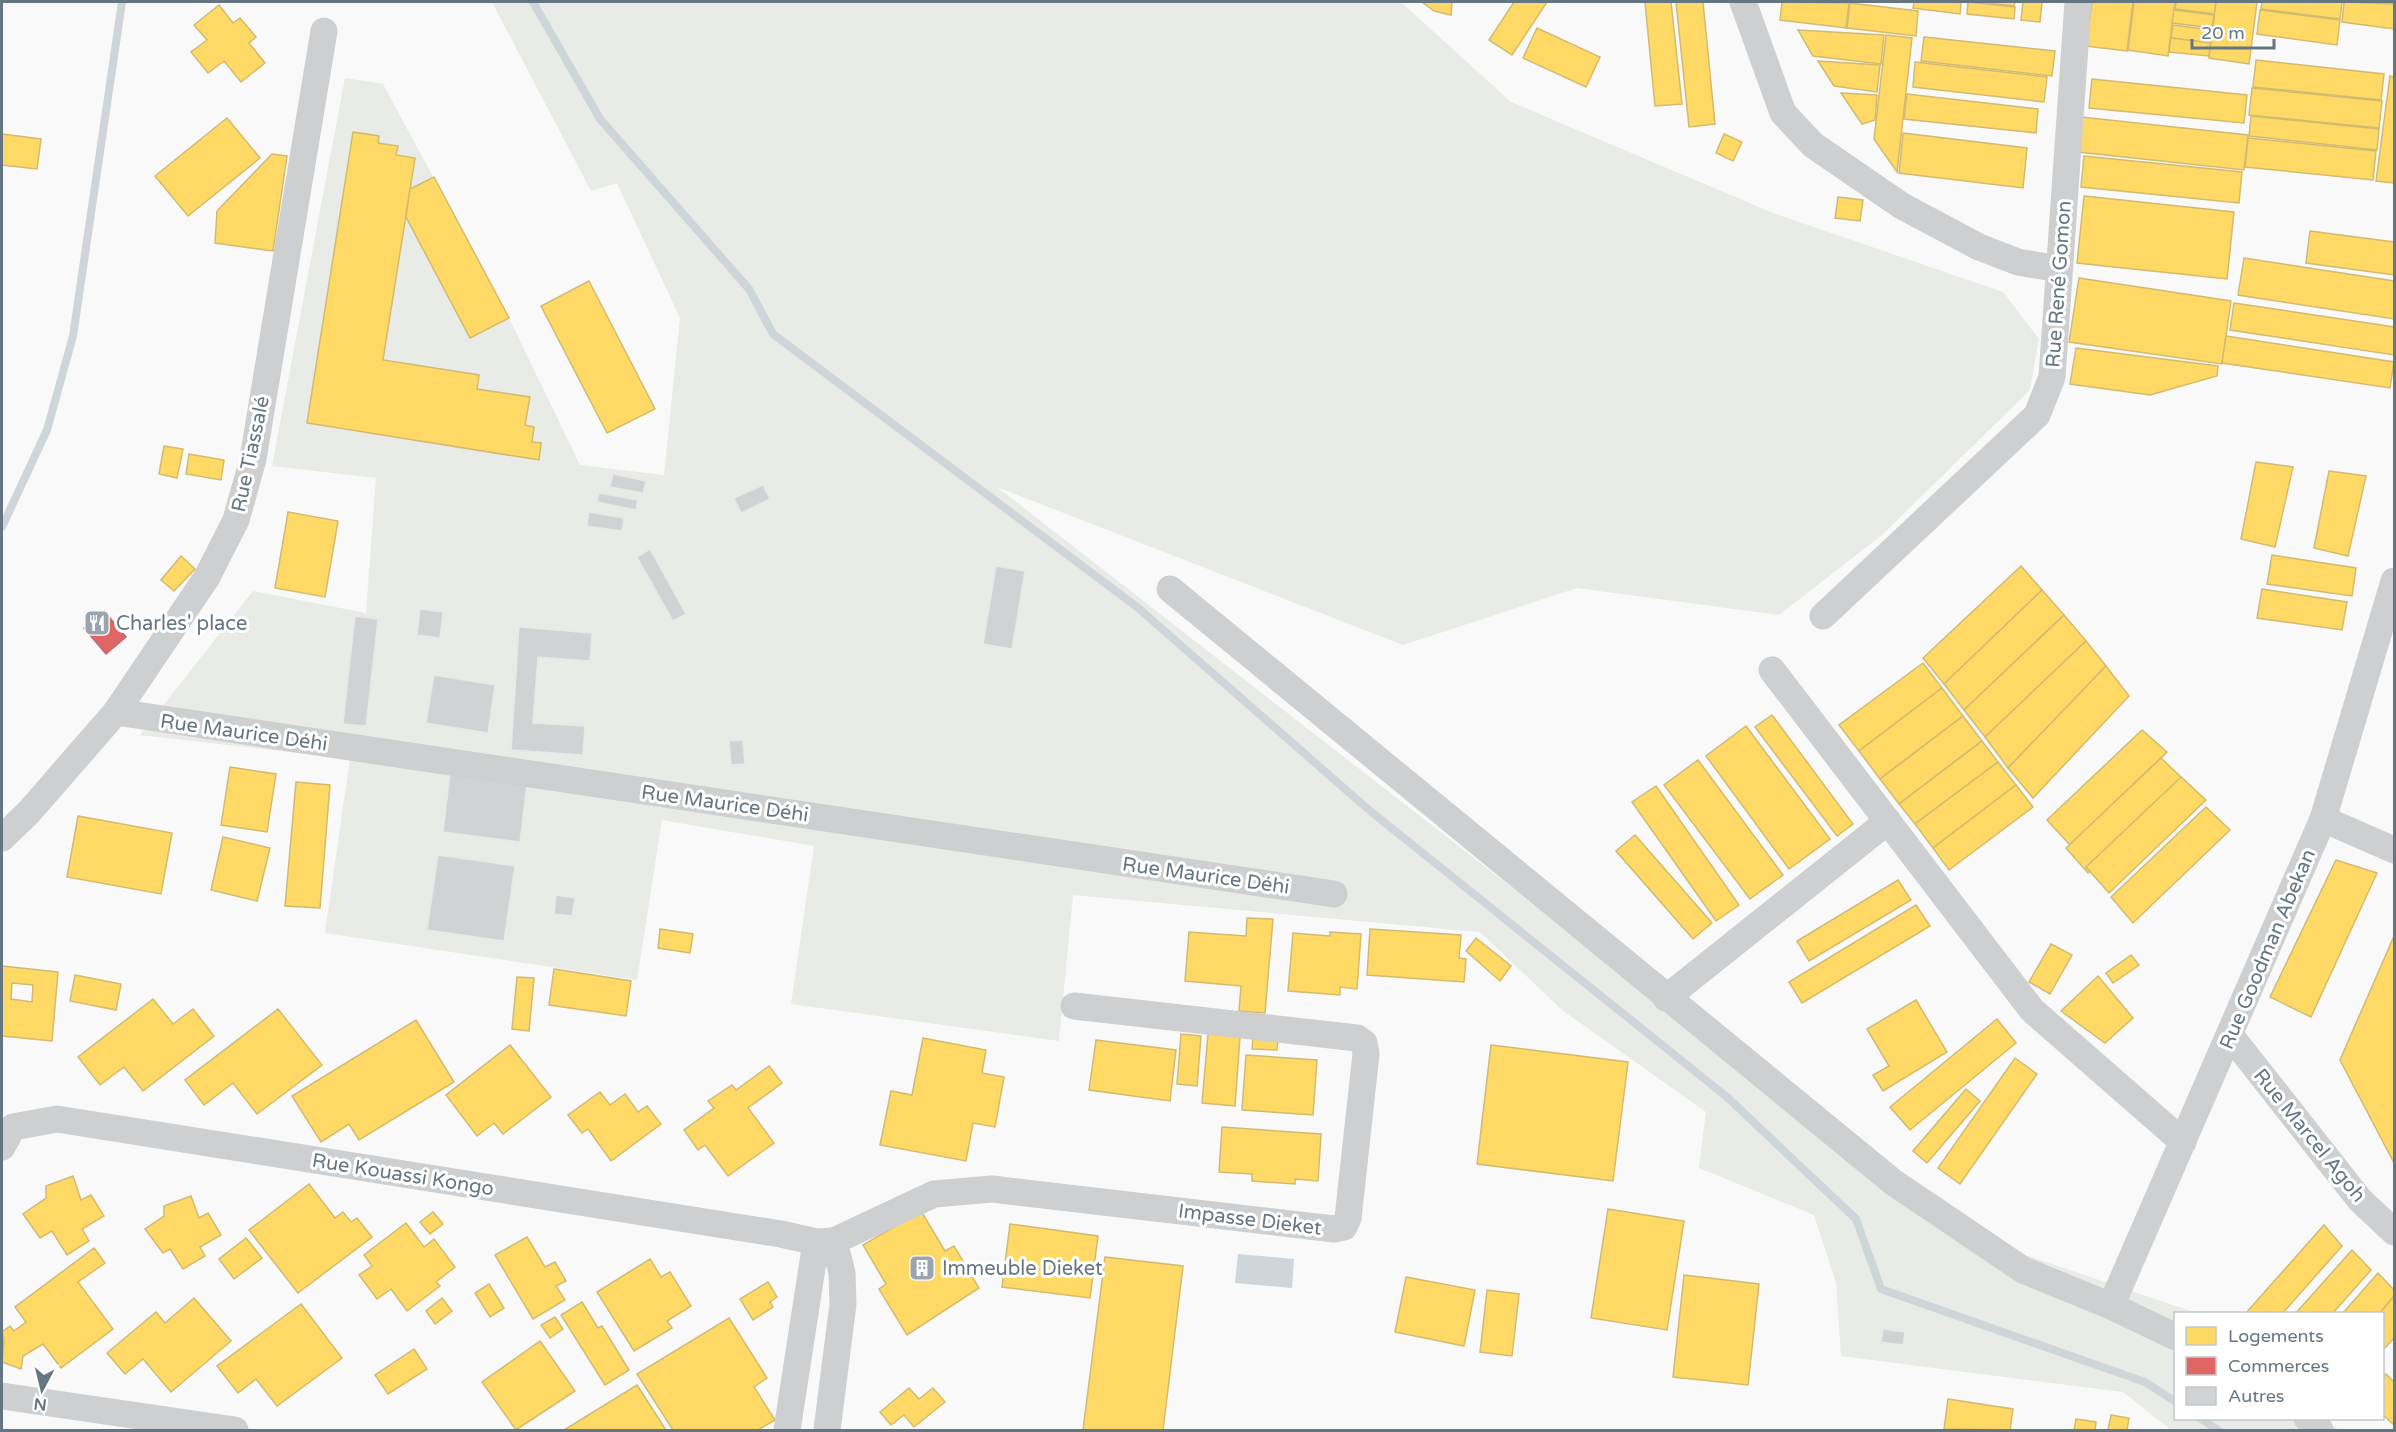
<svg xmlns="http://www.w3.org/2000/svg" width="2396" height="1432" font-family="'Varela Round',sans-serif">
<rect width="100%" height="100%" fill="#f9f9f9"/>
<polygon fill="#e8ebe6" points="492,2 1401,2 1511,102 1773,213 2003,292 2039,339 2030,390 1882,535 1779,615 1577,588 1403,645 997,487 1952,1230 2196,1313 2176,1314 2176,1418 2325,1419 2339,1430 2171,1430 2123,1392 1841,1356 1836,1283 1814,1215 1699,1168 1706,1112 1562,1010 1480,932 1073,895 1059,1041 791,1004 814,846 662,820 637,980 325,933 350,759 140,735 253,591 366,613 376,478 272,466 345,78 383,84 509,318 580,465 664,475 680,318 617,183 591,191"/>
<polygon fill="#ced6d9" points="1238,1254 1294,1259 1292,1288 1235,1283"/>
<g fill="#ffd966" stroke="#d1bb6f" stroke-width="1.5" fill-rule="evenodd">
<polygon points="1422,2 1452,2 1451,15 1434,11"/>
<polygon points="1514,2 1547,2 1512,55 1489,40"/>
<polygon points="1645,2 1671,2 1682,104 1655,106"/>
<polygon points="1676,2 1703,2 1715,124 1689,127"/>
<polygon points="1782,2 1849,3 1846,28 1780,20"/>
<polygon points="1914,2 1961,2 1960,14 1913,8"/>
<polygon points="1968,2 2015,7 2014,19 1967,14"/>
<polygon points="1975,2 2015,2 2014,6"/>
<polygon points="2023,2 2042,2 2040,22 2021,20"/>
<polygon points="2092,2 2133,2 2127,51 2086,46"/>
<polygon points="2134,2 2175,2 2168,56 2128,50"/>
<polygon points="2176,2 2216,2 2215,14 2175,9"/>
<polygon points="2216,2 2257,2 2249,64 2209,58"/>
<polygon points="2262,2 2342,2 2340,19 2261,9"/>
<polygon points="2344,2 2394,4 2394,29 2342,22"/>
<polygon points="1850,3 1918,11 1916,36 1847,28"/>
<polygon points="219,5 233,23 240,18 256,37 249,43 265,63 241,82 224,61 208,73 191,52 207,40 194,25"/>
<polygon points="2174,10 2214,15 2212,28 2172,23"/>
<polygon points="2260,10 2340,20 2337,45 2257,34"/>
<polygon points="2173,25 2212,30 2211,43 2171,38"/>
<polygon points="1537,28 1600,57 1586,87 1523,58"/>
<polygon points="1798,30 1884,35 1881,64 1813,56"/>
<polygon points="1886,35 1912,38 1897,172 1874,139"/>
<polygon points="1924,37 2055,51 2052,76 1921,61"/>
<polygon points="2171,38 2210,43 2209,56 2169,52"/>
<polygon points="2256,60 2384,74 2381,100 2253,87"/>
<polygon points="1818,61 1880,65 1877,92 1834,86"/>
<polygon points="1915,62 2047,77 2044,102 1913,87"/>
<polygon points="2390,76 2394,77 2394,183 2376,181"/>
<polygon points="2092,79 2247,95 2244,123 2089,108"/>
<polygon points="2252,88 2382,101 2379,128 2249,115"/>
<polygon points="1841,93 1877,95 1875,120 1862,124"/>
<polygon points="1907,94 2038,109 2036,133 1904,119"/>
<polygon points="2251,116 2379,129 2377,150 2249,136"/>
<polygon points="2081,117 2248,135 2244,170 2078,152"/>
<polygon points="227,118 260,158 188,216 155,176"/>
<polygon points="353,132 379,136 378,143 398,146 396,155 415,158 383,360 479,375 477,389 530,397 525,425 534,427 532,442 541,443 539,460 307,423"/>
<polygon points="1903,133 2027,148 2023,188 1899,173"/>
<polygon points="2,134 41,139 37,169 2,165"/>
<polygon points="1724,134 1742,142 1733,161 1716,153"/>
<polygon points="2248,138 2376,151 2373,180 2245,167"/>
<polygon points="272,154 287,156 273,251 215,243 217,211"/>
<polygon points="2084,156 2242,172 2239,203 2081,187"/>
<polygon points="434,177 509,318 470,338 406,217 410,189"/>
<polygon points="2084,196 2234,212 2227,279 2077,263"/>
<polygon points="1838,197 1863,200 1860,221 1835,218"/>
<polygon points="2310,231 2394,242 2394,275 2306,263"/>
<polygon points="2244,258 2394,281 2394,319 2238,295"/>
<polygon points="2079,278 2231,301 2222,364 2069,342"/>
<polygon points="589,281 655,409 607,433 541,306"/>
<polygon points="2234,303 2394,327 2394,355 2230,330"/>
<polygon points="2226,336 2394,362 2390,388 2222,363"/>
<polygon points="2076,348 2218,366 2217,376 2150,395 2070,384"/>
<polygon points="164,446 183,449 177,478 159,474"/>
<polygon points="189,454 224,460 221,480 186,474"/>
<polygon points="2256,462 2293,467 2275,547 2241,539"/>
<polygon points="2329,471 2366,476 2348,556 2314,548"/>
<polygon points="288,512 338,521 325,597 275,588"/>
<polygon points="2272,555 2356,568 2352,596 2267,584"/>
<polygon points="181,556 195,569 174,591 161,580"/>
<polygon points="2021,566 2042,590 1944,684 1923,658"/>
<polygon points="2262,589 2347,602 2342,630 2257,618"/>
<polygon points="2042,590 2064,615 1964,710 1944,684"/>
<polygon points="2064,615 2086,641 1985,737 1964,710"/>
<polygon points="2086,641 2106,666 2008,768 1985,737"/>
<polygon points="1923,663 1942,688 1859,751 1839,725"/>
<polygon points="2106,666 2129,696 2033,798 2008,768"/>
<polygon points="1942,688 1963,716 1880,779 1859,751"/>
<polygon points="1772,715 1853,824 1837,836 1755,727"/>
<polygon points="1963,716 1982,741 1899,804 1880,779"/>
<polygon points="1746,726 1830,839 1789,869 1706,756"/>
<polygon points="2142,730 2167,752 2070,845 2047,820"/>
<polygon points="1982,741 1998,762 1915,824 1899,804"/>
<polygon points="2161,758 2185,781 2088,873 2066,848"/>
<polygon points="1698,760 1783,875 1750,899 1664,785"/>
<polygon points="1998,762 2016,785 1933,848 1915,824"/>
<polygon points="230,767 276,774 267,832 221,825"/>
<polygon points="2181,777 2206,800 2109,893 2086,867"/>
<polygon points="296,782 330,785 320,908 285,906"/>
<polygon points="2016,785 2033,807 1949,870 1933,848"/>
<polygon points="1656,786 1739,905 1716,921 1632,802"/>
<polygon points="2206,807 2230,830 2133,923 2111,897"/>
<polygon points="78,816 172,833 161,894 67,877"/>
<polygon points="1635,835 1712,923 1693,939 1616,851"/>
<polygon points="223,837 270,848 257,901 211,890"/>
<polygon points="2336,860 2377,873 2311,1017 2270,997"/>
<polygon points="1898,880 1911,900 1809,961 1797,941"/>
<polygon points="1916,905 1930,926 1802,1003 1789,982"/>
<polygon points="1247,918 1273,919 1265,1013 1239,1011 1241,986 1185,981 1189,932 1246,936"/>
<polygon points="660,929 693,934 690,953 658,948"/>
<polygon points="1370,929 1461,935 1459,958 1466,959 1464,982 1367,975"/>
<polygon points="1330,932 1361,934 1357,989 1340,987 1340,995 1288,991 1293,933 1330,936"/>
<polygon points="2394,936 2394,1163 2340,1060"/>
<polygon points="1476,938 1511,966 1500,981 1466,951"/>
<polygon points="2051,944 2072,955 2050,994 2029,982"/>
<polygon points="2131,955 2139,965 2113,983 2106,973"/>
<path d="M2,966L58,972L52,1041L2,1036ZM12,983L33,985L32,1002L11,999Z"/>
<polygon points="554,969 631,981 626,1016 549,1005"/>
<polygon points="75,975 121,984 116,1010 70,1001"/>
<polygon points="2098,976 2133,1018 2105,1043 2061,1011"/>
<polygon points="517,977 534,978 529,1031 512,1029"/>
<polygon points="153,999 173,1024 193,1009 214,1036 143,1091 124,1067 100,1085 78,1057"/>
<polygon points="1916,1000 1947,1052 1883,1091 1873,1075 1889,1066 1867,1029"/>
<polygon points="278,1009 322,1065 257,1114 233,1083 204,1105 185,1080"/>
<polygon points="1997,1019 2016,1043 1910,1130 1890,1107"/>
<polygon points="416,1020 454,1082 359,1140 349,1124 321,1142 292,1096"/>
<polygon points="1181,1034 1201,1036 1197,1086 1177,1084"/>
<polygon points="1208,1034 1240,1037 1235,1106 1202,1103"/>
<polygon points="923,1038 986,1050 982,1073 1004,1077 995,1127 973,1123 966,1161 880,1145 891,1091 912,1095"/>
<polygon points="1253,1038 1278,1039 1277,1050 1252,1049"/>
<polygon points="1096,1040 1176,1050 1170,1101 1089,1090"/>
<polygon points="510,1045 551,1097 503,1134 494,1123 477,1136 446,1095"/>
<polygon points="1491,1045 1628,1062 1613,1181 1477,1164"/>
<polygon points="1246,1055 1317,1060 1313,1115 1242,1110"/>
<polygon points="2015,1058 2037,1074 1960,1184 1938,1168"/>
<polygon points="769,1066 782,1083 748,1108 774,1143 728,1176 705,1145 698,1150 684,1130 714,1108 708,1101 732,1085 736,1090"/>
<polygon points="1966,1089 1980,1101 1927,1163 1913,1151"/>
<polygon points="600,1092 610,1105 625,1094 638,1112 647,1106 661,1124 611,1161 588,1129 582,1133 568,1115"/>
<polygon points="1222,1127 1321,1134 1318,1181 1295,1179 1295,1184 1252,1181 1252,1174 1219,1172"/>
<polygon points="73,1176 81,1200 91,1195 104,1216 82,1229 89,1241 67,1255 52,1231 40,1238 23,1214 46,1198 46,1186"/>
<polygon points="309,1184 335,1218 343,1212 351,1222 357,1218 372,1237 298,1293 249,1230"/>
<polygon points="191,1196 199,1218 208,1213 221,1235 200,1247 205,1256 183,1269 170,1249 163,1253 145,1229 164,1216 164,1206"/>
<polygon points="1608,1209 1684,1221 1667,1330 1591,1318"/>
<polygon points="921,1211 945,1251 954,1246 979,1288 907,1335 879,1289 886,1284 863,1245"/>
<polygon points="433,1212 443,1224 430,1234 420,1222"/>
<polygon points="406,1223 424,1247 434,1239 455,1267 436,1282 440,1286 407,1311 391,1289 377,1299 359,1275 372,1266 364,1255"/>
<polygon points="1010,1224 1098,1236 1090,1298 1002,1287"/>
<polygon points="2324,1225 2342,1246 2282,1314 2245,1314"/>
<polygon points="527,1237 545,1267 555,1262 566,1281 556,1286 565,1300 533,1319 495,1255"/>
<polygon points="246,1238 262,1258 234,1279 219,1259"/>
<polygon points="94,1248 105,1263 78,1282 113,1329 61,1368 43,1344 23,1356 21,1369 2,1362 4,1340 2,1332 10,1326 14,1331 26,1322 15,1307"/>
<polygon points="2352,1250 2371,1270 2332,1314 2295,1314"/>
<polygon points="1105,1257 1183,1266 1163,1430 1083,1430"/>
<polygon points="650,1259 661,1277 670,1272 691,1306 667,1321 672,1328 634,1351 597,1292"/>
<polygon points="2378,1273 2394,1290 2394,1296 2379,1314 2342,1314"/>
<polygon points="1684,1275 1759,1284 1748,1385 1673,1377"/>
<polygon points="1406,1277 1475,1290 1464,1346 1395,1332"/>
<polygon points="768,1282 777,1297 770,1302 773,1307 753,1320 740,1299"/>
<polygon points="489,1284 504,1308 490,1317 475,1293"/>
<polygon points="1487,1290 1519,1294 1512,1356 1480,1352"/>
<polygon points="2394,1296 2394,1338 2382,1351 2382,1314 2379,1314"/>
<polygon points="194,1298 231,1341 171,1392 143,1359 125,1374 107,1353 156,1312 165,1323"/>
<polygon points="442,1298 452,1311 435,1324 426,1311"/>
<polygon points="582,1302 598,1328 602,1326 629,1370 605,1385 561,1315"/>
<polygon points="301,1304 342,1358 277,1406 256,1379 238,1393 217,1366"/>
<polygon points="555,1317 563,1329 550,1338 541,1325"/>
<polygon points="729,1318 767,1378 754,1387 775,1420 758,1430 673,1430 637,1374"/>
<polygon points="540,1341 575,1391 516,1430 482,1382"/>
<polygon points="414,1349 427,1369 388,1394 375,1375"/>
<polygon points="2386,1374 2394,1382 2394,1425 2382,1414 2382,1378"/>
<polygon points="637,1385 666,1430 564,1430"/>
<polygon points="909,1388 919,1399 933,1388 945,1402 914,1427 904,1415 891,1425 880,1412"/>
<polygon points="1948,1399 2013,1409 2010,1430 1944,1429"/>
<polygon points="2111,1415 2129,1418 2127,1430 2108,1430"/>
<polygon points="2076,1419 2096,1422 2095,1430 2074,1430"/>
</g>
<polygon fill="#e06666" stroke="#bb6b6f" stroke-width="1.5" points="104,611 126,637 106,654 84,628"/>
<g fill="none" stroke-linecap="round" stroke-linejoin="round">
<g stroke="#ced6d9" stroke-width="8">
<polyline points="533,2 600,119 749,289 773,334 1137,607 1369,810 1727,1097 1856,1219 1881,1289 2145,1382 2176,1402"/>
<polyline points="2,527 47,430 73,336 122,2"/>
<polyline points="2200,1418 2218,1430"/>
</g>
</g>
<g fill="#d0d2d3" stroke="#e8e8e8" stroke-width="1.5">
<polygon points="613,474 646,481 643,493 610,487"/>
<polygon points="763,485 770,499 741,513 734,498"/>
<polygon points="599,493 638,500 636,510 597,502"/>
<polygon points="589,512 624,518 622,531 587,526"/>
<polygon points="650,549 686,614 673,621 637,557"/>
<polygon points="996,566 1025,571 1012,649 983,644"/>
<polygon points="420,609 443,612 440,638 417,635"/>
<polygon points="355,616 378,619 366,726 343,724"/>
<polygon points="519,627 592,633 590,661 538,657 533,723 585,726 583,755 511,750"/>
<polygon points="434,675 495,685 488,733 426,723"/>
<polygon points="743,740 745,764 731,765 729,741"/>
<polygon points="450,774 527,784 520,842 443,832"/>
<polygon points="438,855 515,866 504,941 427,930"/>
<polygon points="556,895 575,898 572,916 554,914"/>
<polygon points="1883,1329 1905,1332 1903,1345 1881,1342"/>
</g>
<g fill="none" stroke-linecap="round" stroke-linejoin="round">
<g stroke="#cecfd0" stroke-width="27">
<polyline points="1743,2 1783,113 1813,145 1902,206 1979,247 2018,262 2059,269"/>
<polyline points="1170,589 1893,1182 2023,1270 2111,1306 2176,1337"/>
<polyline points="1823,616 2037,415 2052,377 2078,2"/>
<polyline points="1772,670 2032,1010 2183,1142"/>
<polyline points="116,712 1334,894"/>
<polyline points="2323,819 2394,850"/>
<polyline points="2,838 29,812 116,712 207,577 236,520 253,459 324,31"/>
<polyline points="1666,998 1888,821"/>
<polyline points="2230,1035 2360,1200 2394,1232"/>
<polyline points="2,1147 13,1127 57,1119 781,1234 816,1242 834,1241 842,1273 843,1304 827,1430"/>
<polyline points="834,1241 934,1194 992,1189 1334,1229 1344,1227 1348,1218 1366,1054 1364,1043 1357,1038 1074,1006"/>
<polyline points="2111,1306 2323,819 2394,581"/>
<polyline points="2,1396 235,1430"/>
<polyline points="2307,1418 2320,1430"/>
<polyline points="787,1430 816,1242"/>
</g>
</g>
<defs>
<g id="restaurant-square" transform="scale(1.35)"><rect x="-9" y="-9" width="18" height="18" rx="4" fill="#99a4ac" stroke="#fff"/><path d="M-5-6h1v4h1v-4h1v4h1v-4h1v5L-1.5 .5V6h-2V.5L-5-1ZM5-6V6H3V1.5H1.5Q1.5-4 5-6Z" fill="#fff"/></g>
<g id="building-square" transform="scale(1.35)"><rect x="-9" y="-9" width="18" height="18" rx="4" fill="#99a4ac" stroke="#fff"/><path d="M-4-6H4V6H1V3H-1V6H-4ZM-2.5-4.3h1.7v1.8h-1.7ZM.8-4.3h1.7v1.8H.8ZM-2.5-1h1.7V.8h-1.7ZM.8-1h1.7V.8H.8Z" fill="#fff"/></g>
</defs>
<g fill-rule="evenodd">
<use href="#restaurant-square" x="97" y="623"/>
<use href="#building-square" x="922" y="1268"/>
</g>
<g text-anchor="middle" stroke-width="6" stroke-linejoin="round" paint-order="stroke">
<g font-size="20" fill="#657683" stroke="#fff">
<text transform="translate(2058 284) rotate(-86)" y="7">Rue René Gomon</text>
<text transform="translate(250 454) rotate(-78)" y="7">Rue Tiassalé</text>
<text transform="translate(244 732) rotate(8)" y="7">Rue Maurice Déhi</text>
<text transform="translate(725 803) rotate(8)" y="7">Rue Maurice Déhi</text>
<text transform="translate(1206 875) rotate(8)" y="7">Rue Maurice Déhi</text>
<text transform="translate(2267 949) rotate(-67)" y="7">Rue Goodman Abekan</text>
<text transform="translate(2310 1135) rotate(51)" y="7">Rue Marcel Agoh</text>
<text transform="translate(403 1174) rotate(9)" y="7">Rue Kouassi Kongo</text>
<text transform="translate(1250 1219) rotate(7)" y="7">Impasse Dieket</text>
</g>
<g font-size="20" fill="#657683" stroke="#fff" text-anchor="start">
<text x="116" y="630">Charles' place</text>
<text x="942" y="1275">Immeuble Dieket</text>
</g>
</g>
<rect width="2396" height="1432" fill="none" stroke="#657683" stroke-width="6"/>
<rect x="2174" y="1312" width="210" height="108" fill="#ffffff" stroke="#c1c8cd" stroke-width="1.5"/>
<rect x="2186" y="1327" width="30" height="18" fill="#ffd966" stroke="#c1c8cd" stroke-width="1.5"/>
<text x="2228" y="1342" font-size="18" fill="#657683">Logements</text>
<rect x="2186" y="1357" width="30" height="18" fill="#e06666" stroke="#c1c8cd" stroke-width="1.5"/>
<text x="2228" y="1372" font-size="18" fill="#657683">Commerces</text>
<rect x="2186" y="1387" width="30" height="18" fill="#d0d2d3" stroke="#c1c8cd" stroke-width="1.5"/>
<text x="2228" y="1402" font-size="18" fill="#657683">Autres</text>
<g transform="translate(42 1390) rotate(187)" stroke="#ffffff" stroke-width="4.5" paint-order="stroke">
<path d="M0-4.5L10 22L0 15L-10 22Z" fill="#657683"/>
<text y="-9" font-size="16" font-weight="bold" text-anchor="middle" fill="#657683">N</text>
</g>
<path d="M2192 39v9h82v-9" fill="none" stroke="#657683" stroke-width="3"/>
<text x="2201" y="39" font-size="18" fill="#657683" stroke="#ffffff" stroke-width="4.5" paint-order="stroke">20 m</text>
</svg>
